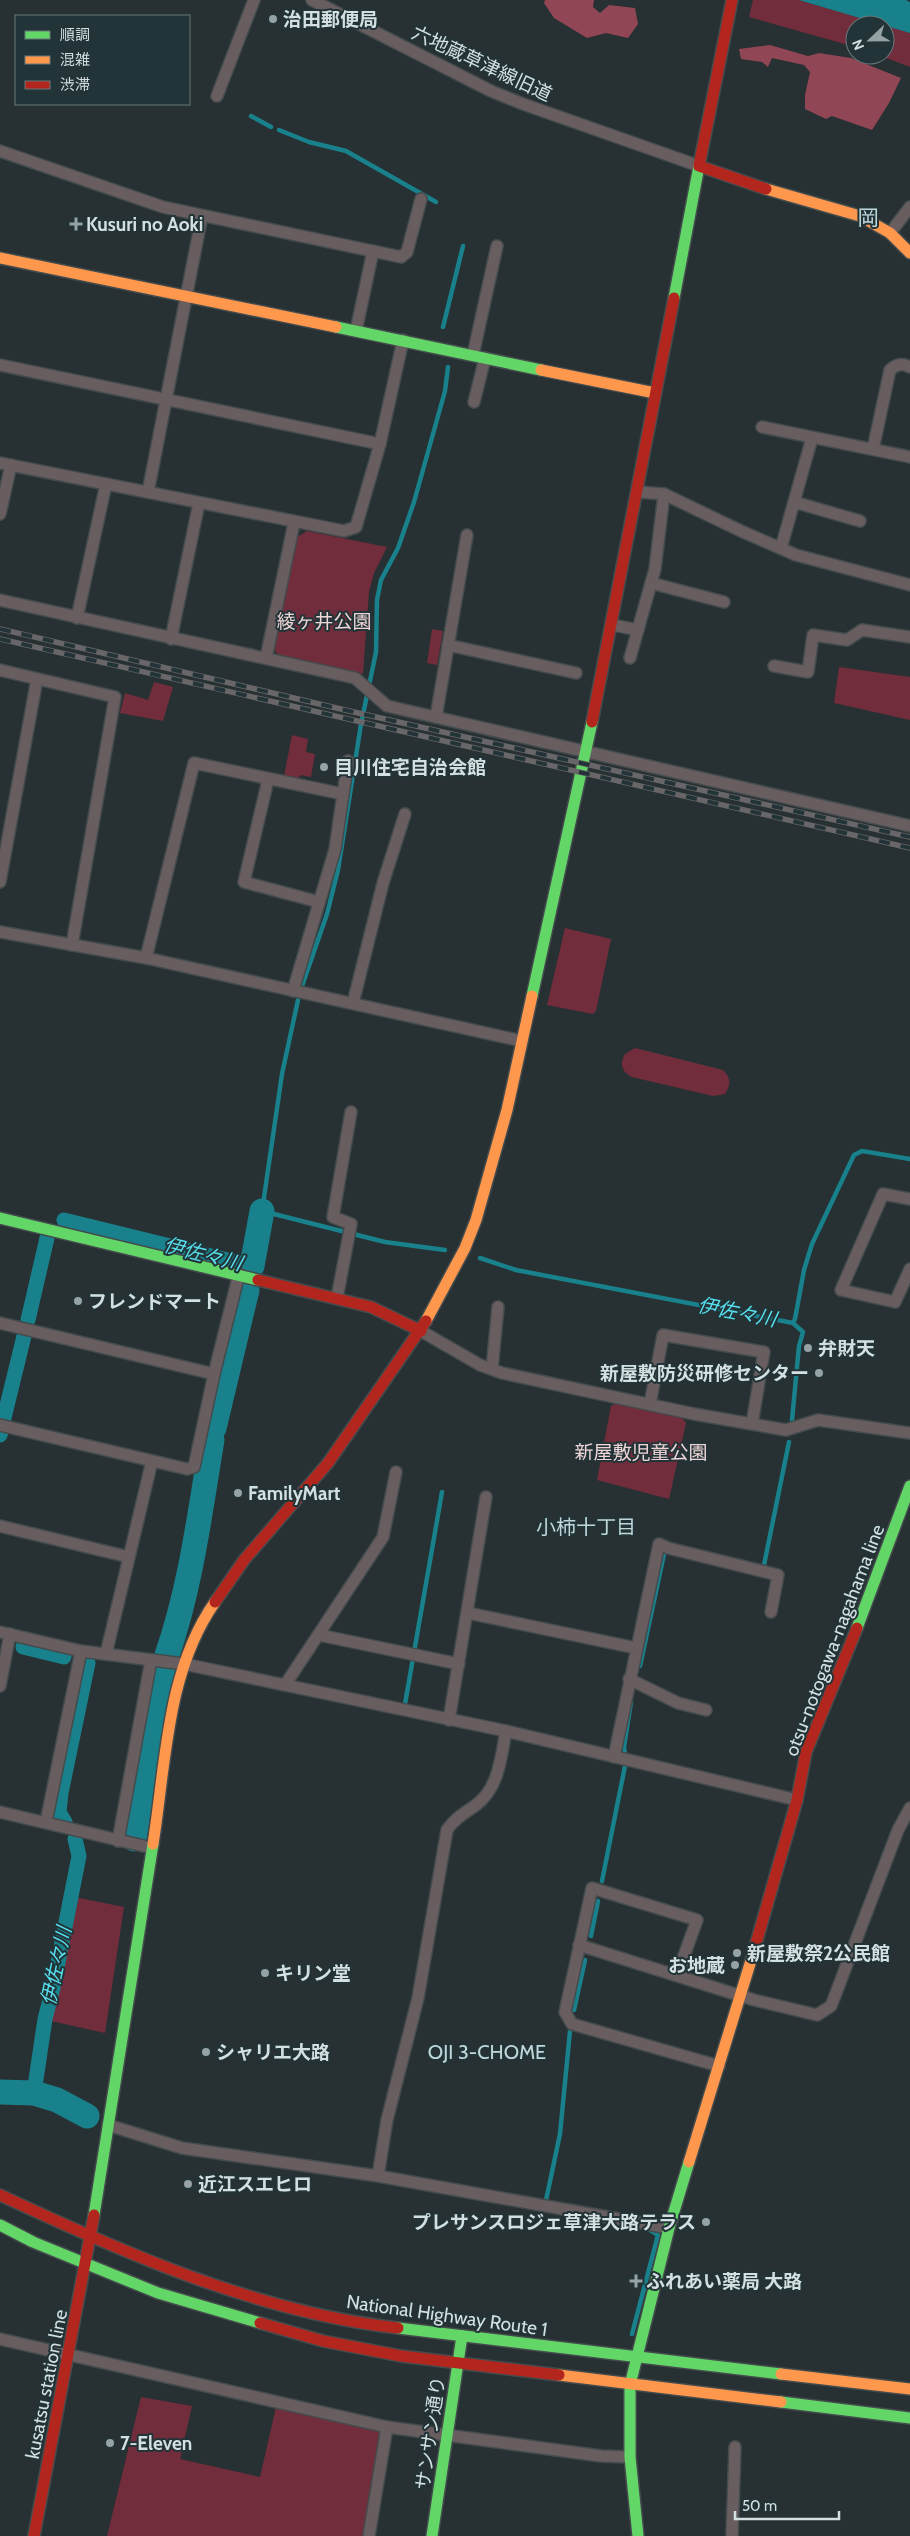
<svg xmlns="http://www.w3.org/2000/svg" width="910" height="2536" font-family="Cabin,'Noto Sans JP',sans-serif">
<rect width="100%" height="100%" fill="#273032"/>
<g fill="#722d3c">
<polygon points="753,0 799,0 884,25 855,25 855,47 749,17"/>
<polygon points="885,25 910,33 910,67 878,55 885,55"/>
<polygon points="307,531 387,547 374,573 369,592 363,674 280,657 274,649 297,537"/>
<polygon points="432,629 443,631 437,665 427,663"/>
<polygon points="839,667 910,677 910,720 834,703"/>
<polygon points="154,682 173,687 163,721 120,713 125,693 148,700"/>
<polygon points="292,735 308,739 306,752 315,754 311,777 300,775 299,778 284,776"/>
<polygon points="565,928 611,939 596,1011 593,1014 547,1005"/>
<path d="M635,1048L723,1070C731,1078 731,1085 725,1094L713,1096L632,1077C622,1072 619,1064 625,1054Z"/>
<polygon points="617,1403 680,1416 686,1423 669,1499 597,1480 611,1406"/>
<polygon points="74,1897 124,1907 105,2033 51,2021 47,2017 55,1992"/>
<polygon points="141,2397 192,2406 180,2459 260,2477 276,2407 382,2432 363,2536 107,2536"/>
</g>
<g fill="#904654">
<polygon points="545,0 594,0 593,7 600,13 609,5 635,8 638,24 628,38 606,33 587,38 554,18 544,3"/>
<polygon points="770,45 808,56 819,53 851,58 901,78 889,103 872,130 832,116 826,119 805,109 805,95 810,72 804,65 772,58 768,67 762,62 741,59 739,49"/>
</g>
<polygon fill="#19818b" points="799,0 906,0 910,2 910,33"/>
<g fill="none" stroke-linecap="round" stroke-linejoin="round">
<g stroke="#19818b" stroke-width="4.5">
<polyline points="251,116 271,127"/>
<polyline points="279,130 309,142 346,151 436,202"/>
<polyline points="443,327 463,246"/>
<polyline points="302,986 327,914 338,870 361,724 376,652 377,600 381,580 398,548 414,502 445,391 448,367"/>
<polyline points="298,1000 282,1074 262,1211 385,1242 445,1250"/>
<polyline points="480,1258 516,1270 793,1323 795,1319 804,1270 812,1244 854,1155 862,1151 910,1159"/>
<polyline points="792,1420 799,1346 803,1332 793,1323"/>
<polyline points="764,1565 789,1442"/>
<polyline points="640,1666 664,1554"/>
<polyline points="405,1704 442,1492"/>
<polyline points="625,1754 624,1747 631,1702"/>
<polyline points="602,1881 625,1766"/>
<polyline points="591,1936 598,1901"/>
<polyline points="574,2010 585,1960"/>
<polyline points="545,2205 560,2134 570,2031"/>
<polyline points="632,2334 658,2235 650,2230"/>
</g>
<g stroke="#19818b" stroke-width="15">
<polyline points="64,1220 252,1266"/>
<polyline points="28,1320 47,1238"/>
<polyline points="4,1418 24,1336"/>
<polyline points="0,1435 1,1432"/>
<polyline points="23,1647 64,1657"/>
<polyline points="65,1822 59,1812 61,1793 88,1663"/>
<polyline points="34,2093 45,2019 53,1988 79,1856 75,1839"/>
</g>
<g stroke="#19818b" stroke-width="25">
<polyline points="252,1266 262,1211"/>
<polyline points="214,1428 247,1290"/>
<path d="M167,1655C191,1586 200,1512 212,1440"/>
<polyline points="134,1839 152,1726 164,1670"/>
<polyline points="0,2092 34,2093 57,2100 87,2116"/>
</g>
<g stroke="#444b4d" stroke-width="14">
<g id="street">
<polyline points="312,0 491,91 523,104 699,166"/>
<polyline points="217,96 254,0"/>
<polyline points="0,151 163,207 401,257 407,252 421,199"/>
<polyline points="890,233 910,207"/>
<polyline points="356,331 373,251"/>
<polyline points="473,355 497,246"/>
<polyline points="0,365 380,444"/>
<polyline points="474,402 485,358"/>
<polyline points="762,427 910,457"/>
<path d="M873,449L890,370C897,364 902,363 910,367"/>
<polyline points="0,463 344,531 356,527 380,444 403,340"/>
<polyline points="148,492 202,216"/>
<polyline points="638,492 664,494 741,531 796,555 910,585"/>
<polyline points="794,502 860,521"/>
<polyline points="0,514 11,465"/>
<polyline points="781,548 812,438"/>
<polyline points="651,583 724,602"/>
<polyline points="0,600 355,678 387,706 910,826"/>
<polyline points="77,618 106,484"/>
<polyline points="613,625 638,630"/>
<polyline points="171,639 199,503"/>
<polyline points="448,645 576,673"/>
<polyline points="266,658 294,523"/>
<polyline points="630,658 655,569 664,494"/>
<polyline points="774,666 808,672 813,635 847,640 862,630 910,637"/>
<polyline points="0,670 115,697 72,945"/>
<polyline points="436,717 467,535"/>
<polyline points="268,780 244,882 319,902"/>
<polyline points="343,794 348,761"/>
<polyline points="0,882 37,679"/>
<polyline points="0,932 146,958 522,1041"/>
<polyline points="146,958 194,763 343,794 335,849 293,991"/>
<polyline points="353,1003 383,883 405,814"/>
<polyline points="910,1199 883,1194 841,1290 895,1302 910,1269"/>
<polyline points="337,1298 351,1224 333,1217 351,1112"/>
<polyline points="0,1323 214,1374"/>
<polyline points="421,1331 480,1365 502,1373 694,1414 786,1430 818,1420 910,1433"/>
<polyline points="492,1369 498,1307"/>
<polyline points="650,1404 663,1335 764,1352 752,1424"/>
<polyline points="0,1425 187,1469 194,1467 214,1374 239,1274"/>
<polyline points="0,1526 129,1557"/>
<polyline points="468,1613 636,1648"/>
<polyline points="0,1632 81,1651 184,1664 506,1731 797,1800"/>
<polyline points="319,1635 459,1664"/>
<polyline points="106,1654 152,1461"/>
<polyline points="629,1679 678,1703 706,1710"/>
<polyline points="285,1685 383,1537 396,1472"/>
<polyline points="0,1686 10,1634"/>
<polyline points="449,1720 486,1497"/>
<polyline points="614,1757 659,1544 668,1548 778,1575 771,1612"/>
<polyline points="0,1812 152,1848"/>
<polyline points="46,1822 81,1651"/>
<polyline points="118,1841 151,1660"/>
<polyline points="579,1945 754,2000 817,2015 831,2006 898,1830 910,1808"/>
<polyline points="677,1975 697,1920 592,1888 565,2012 572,2024 719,2066"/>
<polyline points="108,2125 182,2148 378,2176 669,2228"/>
<path d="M378,2176L387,2120L418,1998L447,1830C455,1818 465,1813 476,1805C499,1788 501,1757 506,1731"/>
<polyline points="0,2339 387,2427 601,2456 630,2457"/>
<polyline points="369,2536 387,2427"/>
<polyline points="732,2536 735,2447"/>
</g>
</g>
<g stroke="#444b4d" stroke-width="14">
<g id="fast">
<polyline points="674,298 699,166"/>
<polyline points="336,327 541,370"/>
<polyline points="532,996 592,722"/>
<polyline points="0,1218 258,1280"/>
<polyline points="857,1628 910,1486"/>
<polyline points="94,2215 153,1844"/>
<polyline points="0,2225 33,2242 158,2293 260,2323"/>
<polyline points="398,2328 781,2374"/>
<polyline points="630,2385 630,2457 638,2536"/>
<polyline points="630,2385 669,2228 689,2162"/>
<polyline points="781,2402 910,2418"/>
<polyline points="432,2536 462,2336"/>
</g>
</g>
<g stroke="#444b4d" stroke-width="14">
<g id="slow">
<polyline points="766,189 860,216 890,233 910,253"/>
<polyline points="0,258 336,327"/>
<polyline points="541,370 655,393"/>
<polyline points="426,1321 465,1248 476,1220 507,1110 532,996"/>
<path d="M153,1844C166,1763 166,1672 215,1602"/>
<polyline points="689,2162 753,1954"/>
<polyline points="781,2374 910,2389"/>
<polyline points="559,2375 781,2402"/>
</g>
</g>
<g stroke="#444b4d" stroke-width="14">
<g id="jam">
<polyline points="732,0 699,166 766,189"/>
<polyline points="592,722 674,298"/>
<polyline points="258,1280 371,1307 421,1331"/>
<polyline points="215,1602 244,1560 328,1463 426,1321"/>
<polyline points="753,1954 797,1800 806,1752 857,1628"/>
<path d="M0,2195C126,2254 257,2312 398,2328"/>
<polyline points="260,2323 323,2341 401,2356 559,2375"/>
<polyline points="34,2536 94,2215"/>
</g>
</g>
<use href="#street" stroke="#685e60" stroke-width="11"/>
<use href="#fast" stroke="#63d668" stroke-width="11"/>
<use href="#slow" stroke="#ff974d" stroke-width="11"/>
<use href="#jam" stroke="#b3261e" stroke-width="11"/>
<g stroke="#686668" stroke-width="5.5">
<g id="rail">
<polyline points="0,629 345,710 910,837"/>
<polyline points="0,639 910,848"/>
</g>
</g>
<use href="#rail" stroke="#223437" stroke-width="4" stroke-dasharray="11" stroke-linecap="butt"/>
</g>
<g fill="#97a2a4" stroke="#223437" stroke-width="2">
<circle cx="273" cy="19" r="5"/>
<path d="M73.5 216.5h5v5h5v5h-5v5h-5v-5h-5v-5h5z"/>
<circle cx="324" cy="767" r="5"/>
<circle cx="78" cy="1301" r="5"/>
<circle cx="808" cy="1348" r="5"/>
<circle cx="819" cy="1373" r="5"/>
<circle cx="238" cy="1493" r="5"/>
<circle cx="737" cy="1953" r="5"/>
<circle cx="735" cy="1965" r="5"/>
<circle cx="265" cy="1973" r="5"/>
<circle cx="206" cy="2052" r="5"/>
<circle cx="188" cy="2184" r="5"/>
<circle cx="706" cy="2222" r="5"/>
<path d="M633.5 2273.5h5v5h5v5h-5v5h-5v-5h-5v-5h5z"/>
<circle cx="110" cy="2443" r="5"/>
</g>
<g text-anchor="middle" stroke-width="4" stroke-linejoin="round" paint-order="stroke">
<g font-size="19" font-weight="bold" fill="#d4dfe1" stroke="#223437" text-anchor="start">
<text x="283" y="26">治田郵便局</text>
<text x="86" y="231">Kusuri no Aoki</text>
<text x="334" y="774">目川住宅自治会館</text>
<text x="88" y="1308">フレンドマート</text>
<text x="818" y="1355">弁財天</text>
<text x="809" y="1380" text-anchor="end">新屋敷防災研修センター</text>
<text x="248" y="1500">FamilyMart</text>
<text x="747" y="1960">新屋敷祭2公民館</text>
<text x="725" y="1972" text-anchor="end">お地蔵</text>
<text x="275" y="1980">キリン堂</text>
<text x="216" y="2059">シャリエ大路</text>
<text x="198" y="2191">近江スエヒロ</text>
<text x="696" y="2229" text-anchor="end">プレサンスロジェ草津大路テラス</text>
<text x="646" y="2288">ふれあい薬局 大路</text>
<text x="120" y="2450">7-Eleven</text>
</g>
<g font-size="19" fill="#d4dfe1" stroke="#223437">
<text transform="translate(482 63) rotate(25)" y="7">六地蔵草津線旧道</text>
<text transform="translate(834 1640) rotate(-69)" y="7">otsu-notogawa-nagahama line</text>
<text transform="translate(447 2315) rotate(8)" y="7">National Highway Route 1</text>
<text transform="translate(46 2384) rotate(-79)" y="7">kusatsu station line</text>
<text transform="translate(430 2433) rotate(-82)" y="7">サンサン通り</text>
</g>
<g font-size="19" fill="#efd5d7" stroke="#223437">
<text x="324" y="628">綾ヶ井公園</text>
<text x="641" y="1459">新屋敷児童公園</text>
</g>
<g font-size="20" font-style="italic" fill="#58dfee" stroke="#223437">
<text transform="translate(203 1254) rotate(14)" y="7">伊佐々川</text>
<text transform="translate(737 1312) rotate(11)" y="7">伊佐々川</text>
<text transform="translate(56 1966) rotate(-78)" y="7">伊佐々川</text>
</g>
<g font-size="20" fill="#c0d7d9" stroke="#223437">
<text x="586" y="1534">小柿十丁目</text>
<text x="487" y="2059">OJI 3-CHOME</text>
</g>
<g font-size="21" fill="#c0d7d9" stroke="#223437">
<text x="868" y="225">岡</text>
</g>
</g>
<rect x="15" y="15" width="175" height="90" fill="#223437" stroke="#69787b"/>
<rect x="25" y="31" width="25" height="8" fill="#63d668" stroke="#69787b"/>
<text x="60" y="40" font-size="15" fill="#d4dfe1">順調</text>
<rect x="25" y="56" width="25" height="8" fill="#ff974d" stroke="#69787b"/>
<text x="60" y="65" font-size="15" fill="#d4dfe1">混雑</text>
<rect x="25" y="81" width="25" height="8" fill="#b3261e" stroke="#69787b"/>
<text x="60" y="90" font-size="15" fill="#d4dfe1">渋滞</text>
<g transform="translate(870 40) rotate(248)"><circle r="24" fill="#223437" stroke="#69787b"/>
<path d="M0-4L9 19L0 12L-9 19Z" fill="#97a2a4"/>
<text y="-8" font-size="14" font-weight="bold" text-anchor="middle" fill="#d4dfe1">N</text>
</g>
<path d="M735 2511v8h104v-8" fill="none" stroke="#d4dfe1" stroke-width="2.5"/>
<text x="742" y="2511" font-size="15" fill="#d4dfe1" stroke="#223437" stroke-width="4" paint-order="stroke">50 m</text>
</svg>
